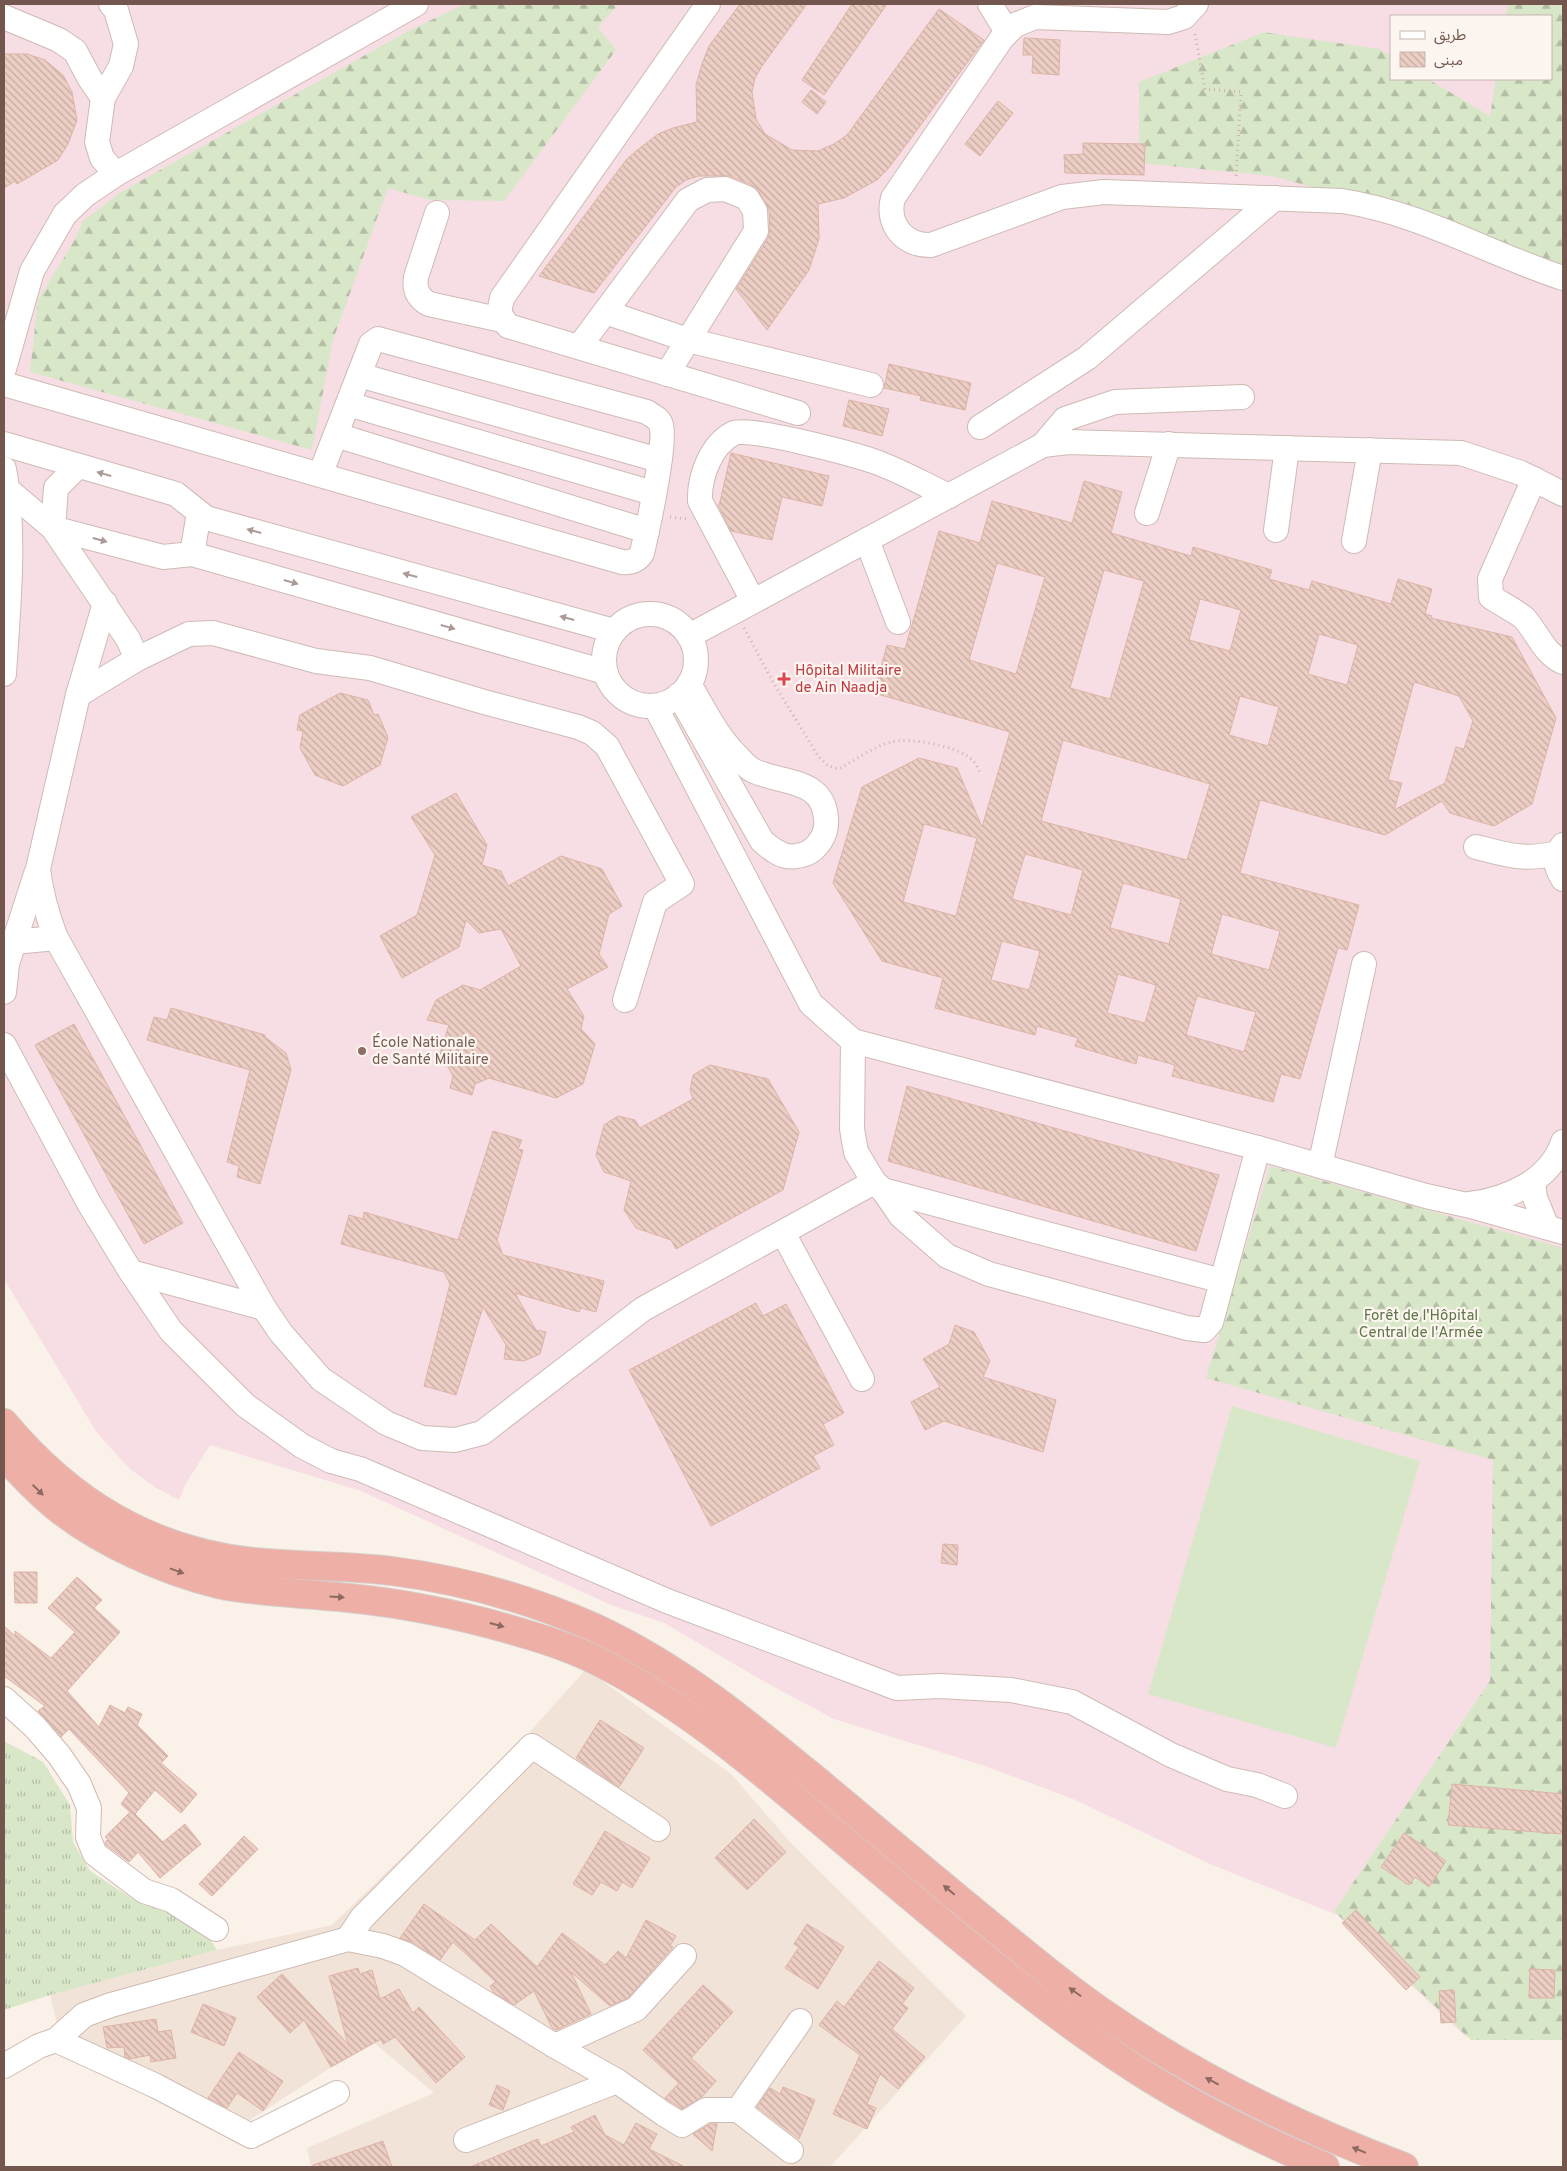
<svg xmlns="http://www.w3.org/2000/svg" width="1567" height="2171" font-family="Overpass,'Noto Sans Arabic',sans-serif">
<defs>
<pattern id="grass-tufts" width="24" height="20" patternUnits="userSpaceOnUse" patternTransform="scale(1.25)"><rect width="24" height="20" fill="#d9e7c9"/><path d="M3 7l-1-3M5 7V3M7 7l1-3M15 17l-1-3M17 17v-4M19 17l1-3" fill="none" stroke="#b4bea6"/></pattern>
<pattern id="forest-firs" width="22" height="20" patternUnits="userSpaceOnUse" patternTransform="scale(1.25)"><rect width="22" height="20" fill="#d9e7c9"/><path d="M5 1l3.5 6h-7zM16 11l3.5 6h-7z" fill="#b4bea6"/></pattern>
<pattern id="building-back-hatch" width="6" height="6" patternUnits="userSpaceOnUse" patternTransform="scale(1.25)"><rect width="6" height="6" fill="#edcec4"/><path d="M-1 5l2 2M0 0l6 6M5-1l2 2" fill="none" stroke="#c4aaa2"/></pattern>
</defs>
<rect width="100%" height="100%" fill="#faf1e9"/>
<polygon fill="#f1e3d8" points="586,1669 731,1774 791,1843 966,2016 830,2167 311,2167 307,2148 434,2093 372,2041 245,2123 59,2032 50,1995 217,1950 332,1925 520,1743"/>
<path fill="#f7dee4" fill-rule="evenodd" d="M4,4H1563V2037L1465,2036L1337,1915L1210,1864L1073,1799L982,1765L834,1719L765,1682L664,1623L611,1605L361,1491L210,1445L185,1485L179,1500L156,1488L130,1469L97,1433L4,1279ZM1391,16H1551V79H1391Z"/>
<polygon fill="url(#grass-tufts)" points="4,1741 43,1762 70,1805 73,1842 90,1871 133,1899 169,1912 203,1928 217,1950 50,1995 4,2010"/>
<g fill="url(#forest-firs)">
<polygon points="465,4 619,4 598,27 616,50 504,201 430,200 388,188 333,340 312,450 30,372 38,300 74,241 83,221 121,192 410,30"/>
<polygon points="1508,4 1563,4 1563,270 1476,232 1272,176 1139,163 1139,82 1264,32 1379,49 1391,56 1391,79 1428,79 1490,116 1496,79 1551,79 1551,16 1506,16"/>
<polygon points="1270,1166 1563,1248 1563,2040 1471,2040 1334,1911 1490,1681 1493,1460 1206,1378"/>
</g>
<polygon fill="#d9e7c9" points="1232,1406 1420,1461 1336,1748 1148,1694"/>
<g fill="url(#building-back-hatch)" stroke="#deb3a6" fill-rule="evenodd">
<polygon points="740,4 807,4 762,66 755,78 752,92 756,119 765,134 792,150 818,151 834,144 847,135 939,9 984,40 888,169 877,180 844,198 818,204 819,239 809,270 767,330 736,289 768,238 770,230 769,210 758,190 752,185 730,176 698,176 686,180 676,187 594,293 539,276 626,160 636,151 658,134 673,128 697,122 696,85 702,64 709,46"/>
<polygon points="852,4 887,4 824,95 802,80"/>
<polygon points="1024,38 1060,40 1059,75 1032,73 1033,55 1023,55"/>
<polygon points="4,54 27,54 45,60 63,75 72,92 77,120 68,144 58,160 17,184 15,181 4,188"/>
<polygon points="811,90 826,102 817,114 802,102"/>
<polygon points="998,101 1013,113 980,156 965,144"/>
<polygon points="1083,143 1145,144 1144,175 1065,173 1064,155 1083,154"/>
<polygon points="889,364 971,383 965,410 920,400 921,396 884,388"/>
<polygon points="849,400 889,409 882,436 843,426"/>
<polygon points="731,453 829,476 822,506 782,497 772,540 731,531 718,505 720,502"/>
<path d="M1084,481L1122,492L1111,533L1191,556L1193,547L1272,570L1269,579L1309,590L1312,581L1391,604L1398,579L1432,589L1425,614L1432,616L1431,618L1512,637L1556,718L1532,804L1494,826L1450,813L1442,801L1385,835L1260,800L1240,873L1359,905L1347,950L1338,948L1300,1079L1281,1074L1273,1102L1172,1076L1175,1065L1138,1055L1136,1064L1075,1046L1078,1038L1037,1026L1035,1035L935,1008L943,978L882,961L833,883L862,787L919,758L957,768L982,827L1010,732L874,693L887,645L905,649L939,531L980,543L992,501L1072,523ZM997,563L1045,577L1016,674L969,660ZM1104,570L1144,581L1110,699L1070,688ZM1200,599L1241,610L1230,651L1189,640ZM1319,634L1358,645L1347,685L1308,674ZM1414,682L1459,696L1473,721L1464,749L1456,747L1445,783L1394,810L1402,783L1388,780ZM1240,696L1279,707L1268,746L1229,735ZM1063,740L1210,784L1187,860L1041,821ZM924,824L977,838L956,916L903,902ZM1025,854L1083,870L1071,915L1012,899ZM1123,883L1181,899L1169,944L1110,928ZM1222,914L1280,931L1269,970L1211,954ZM1002,941L1040,951L1029,990L991,980ZM1118,974L1156,985L1145,1023L1107,1013ZM1197,996L1256,1012L1244,1052L1186,1035Z"/>
<polygon points="340,693 368,700 374,715 378,714 388,737 380,765 343,786 315,775 300,748 303,731 297,730 300,715"/>
<polygon points="456,793 487,845 482,865 501,871 508,886 561,856 602,869 622,906 609,914 599,954 608,967 567,989 584,1016 581,1029 595,1044 583,1084 556,1098 489,1078 475,1084 472,1095 450,1088 453,1076 447,1065 437,1063 449,1025 427,1020 436,1000 463,985 480,990 521,966 501,929 479,933 466,920 459,947 402,978 380,936 417,915 435,855 411,817"/>
<polygon points="171,1008 265,1035 265,1037 286,1053 291,1070 260,1184 237,1177 239,1166 227,1162 250,1070 147,1040 154,1017 167,1020"/>
<polygon points="74,1024 183,1223 144,1244 35,1045"/>
<polygon points="710,1065 768,1079 799,1132 783,1190 676,1249 671,1240 636,1228 624,1210 631,1181 604,1172 596,1155 604,1125 618,1116 635,1120 640,1128 693,1099 690,1090 693,1075"/>
<polygon points="907,1086 1219,1175 1196,1251 888,1161"/>
<polygon points="493,1131 522,1140 518,1149 523,1150 497,1240 503,1255 604,1281 596,1312 581,1308 579,1312 515,1293 536,1330 546,1332 540,1354 524,1361 504,1359 506,1345 483,1307 456,1395 424,1386 450,1284 444,1272 341,1244 349,1215 363,1219 364,1212 458,1240"/>
<polygon points="756,1303 763,1316 786,1304 844,1413 823,1424 834,1445 813,1456 820,1468 711,1526 629,1370"/>
<polygon points="955,1325 974,1332 990,1361 983,1377 1056,1400 1043,1452 944,1421 925,1430 911,1402 940,1387 923,1359 949,1344"/>
<polygon points="943,1544 958,1545 957,1565 941,1563"/>
<polygon points="14,1572 37,1572 37,1603 15,1603"/>
<polygon points="77,1577 102,1600 94,1608 120,1632 67,1691 99,1727 110,1705 125,1713 128,1707 142,1714 137,1725 168,1756 161,1763 197,1794 181,1813 155,1790 135,1814 163,1842 185,1824 201,1844 160,1878 138,1852 129,1862 106,1845 105,1842 108,1839 105,1837 130,1812 121,1804 129,1793 69,1729 61,1737 38,1711 45,1706 4,1676 4,1626 15,1636 15,1631 51,1658 75,1632 48,1608"/>
<polygon points="600,1720 644,1748 619,1787 576,1758"/>
<polygon points="1452,1784 1563,1794 1563,1834 1448,1825"/>
<polygon points="754,1819 786,1852 747,1890 715,1858"/>
<polygon points="605,1831 650,1858 632,1888 622,1882 617,1891 601,1882 592,1895 573,1884"/>
<polygon points="1404,1833 1446,1861 1429,1887 1415,1877 1409,1885 1381,1867"/>
<polygon points="244,1836 258,1849 212,1896 199,1884"/>
<polygon points="424,1904 475,1940 491,1924 537,1967 562,1933 605,1965 618,1951 626,1958 646,1920 676,1936 670,1946 673,1947 628,1998 610,2006 571,1972 591,2014 556,2030 552,2028 534,1991 514,2005 494,1993 490,1986 496,1982 453,1942 440,1960 412,1942 400,1938"/>
<polygon points="1356,1910 1420,1977 1406,1990 1342,1923"/>
<polygon points="807,1924 844,1947 818,1989 785,1968 799,1947 794,1944"/>
<polygon points="879,1961 914,1988 902,2004 908,2008 892,2029 925,2057 898,2089 880,2074 867,2104 876,2108 867,2129 833,2114 860,2055 819,2025 837,2001 844,2007"/>
<polygon points="358,1968 360,1974 372,1970 380,1999 399,1989 413,2013 419,2007 465,2057 436,2083 395,2037 383,2044 381,2039 331,2067 304,2020 290,2033 257,1997 282,1974 348,2044 329,1976"/>
<polygon points="1530,1969 1555,1970 1554,1998 1529,1998"/>
<polygon points="703,1985 733,2012 691,2058 716,2081 701,2098 682,2109 665,2098 679,2083 643,2050"/>
<polygon points="1454,1990 1456,2022 1441,2023 1439,1991"/>
<polygon points="203,2004 236,2018 224,2046 191,2032"/>
<polygon points="156,2019 158,2032 171,2030 176,2058 151,2062 150,2055 130,2059 125,2057 124,2047 107,2048 103,2027"/>
<polygon points="239,2052 283,2081 263,2111 237,2093 227,2108 208,2098"/>
<polygon points="497,2085 510,2091 503,2110 489,2105"/>
<polygon points="783,2087 815,2100 799,2139 757,2107 770,2088 780,2094"/>
<polygon points="595,2115 605,2135 624,2145 636,2123 657,2134 649,2149 685,2167 470,2167 538,2139 541,2146 574,2132 571,2127"/>
<polygon points="710,2124 717,2124 712,2151 693,2134"/>
<polygon points="383,2141 392,2167 313,2167 313,2165"/>
</g>
<g fill="none" stroke-linecap="round" stroke-linejoin="round">
<g stroke="#cebbb3" stroke-width="26">
<g id="minor">
<polyline points="111,4 116,10 126,44 121,66 103,98 97,142 102,158 116,174"/>
<polyline points="708,4 502,298 499,313 508,326 798,413"/>
<polyline points="990,4 1007,32"/>
<path d="M1196,4L1184,17L1168,22L1035,17L1015,25L1002,38L893,198C886,224 904,246 931,245L1062,197L1104,192L1342,201C1421,213 1489,254 1563,278"/>
<polyline points="4,17 59,40 75,51 90,79 103,98"/>
<path d="M437,213L416,277C414,289 418,298 429,304L502,320"/>
<polyline points="605,312 688,340 871,385"/>
<polyline points="579,347 688,200 707,190 725,189 747,198 755,211 756,231 667,374"/>
<polyline points="4,369 32,271 65,214 85,195 116,174 416,4"/>
<polyline points="359,375 659,460"/>
<path d="M4,384L622,562C631,563 637,561 642,553C647,532 667,440 661,425C659,418 652,416 647,412L378,339L371,344L320,475"/>
<polyline points="348,404 653,493"/>
<polyline points="980,427 1087,358 1275,198"/>
<polyline points="336,435 647,531"/>
<polyline points="4,444 176,494 206,518 614,631"/>
<polyline points="1043,445 1065,419 1115,402 1242,397"/>
<polyline points="78,466 56,488 53,528 163,557 192,554 605,672"/>
<path d="M4,469C16,533 8,609 4,674"/>
<path d="M1534,479L1490,579L1491,597C1500,603 1519,613 1524,618C1537,632 1545,655 1563,662"/>
<polyline points="8,490 53,528 128,639 137,659"/>
<polyline points="1147,513 1169,444"/>
<polyline points="1276,530 1287,448"/>
<polyline points="867,540 898,622"/>
<polyline points="1354,541 1370,450"/>
<polyline points="192,554 199,513"/>
<path d="M753,601L700,501C699,477 711,444 734,433C749,426 856,455 876,462C901,471 925,485 949,496"/>
<path d="M105,603L78,695L38,869C41,894 47,915 56,938L264,1308L281,1333L321,1379L386,1423L422,1438L455,1440L482,1433L643,1309L874,1182"/>
<circle cx="650" cy="660" r="46"/>
<polyline points="689,636 1043,445 1068,442 1461,453 1521,473 1563,494"/>
<polyline points="78,695 137,659 189,634 213,633 316,661 370,668 484,702 578,727 592,733 607,746 682,884 655,902 625,1000"/>
<path d="M679,695L762,841C771,849 783,859 796,856C805,855 813,851 818,844C824,837 827,827 826,819C824,777 779,784 752,770C747,767 742,761 738,757C717,737 704,709 689,684"/>
<polyline points="655,706 811,1004 853,1041 1258,1148 1426,1196 1471,1206 1563,1232"/>
<path d="M1563,845C1553,857 1555,866 1563,879"/>
<path d="M1476,847C1507,855 1525,861 1557,853"/>
<polyline points="14,942 56,938"/>
<polyline points="4,992 7,964 36,874"/>
<polyline points="853,1041 852,1129 856,1152 874,1182 883,1190 901,1216 947,1256 989,1274 1187,1328 1204,1330 1211,1322 1258,1148"/>
<polyline points="4,1045 90,1205 131,1272 264,1308"/>
<polyline points="1320,1166 1364,964"/>
<polyline points="1533,1182 1535,1198 1547,1227"/>
<polyline points="883,1190 1222,1281"/>
<path d="M1470,1204C1508,1199 1550,1181 1563,1142"/>
<polyline points="783,1233 862,1379"/>
<polyline points="131,1272 171,1331 245,1405 302,1446 331,1461 360,1469 667,1601 897,1688 940,1686 1011,1690 1072,1702 1171,1755 1227,1779 1257,1785 1285,1796"/>
<polyline points="4,1699 35,1727 59,1755 79,1784 89,1808 88,1837 95,1854 144,1891 171,1900 216,1929"/>
<polyline points="348,1939 362,1918 532,1746 658,1829"/>
<polyline points="56,2040 156,2086 251,2136 337,2093"/>
<polyline points="555,2046 636,2009 684,1956"/>
<polyline points="4,2066 39,2046 56,2040 84,2015 111,2005 348,1939 383,1946 405,1954 555,2046 617,2081 664,2114 682,2125 706,2110 738,2110 800,2021"/>
<polyline points="738,2110 791,2151"/>
<polyline points="466,2140 617,2081"/>
</g>
</g>
<g stroke="#d5cdca" stroke-width="30">
<g id="highway">
<path d="M4,1423C70,1502 150,1551 253,1562C299,1567 346,1565 392,1571C462,1580 530,1599 595,1628C681,1668 749,1725 822,1785C897,1848 972,1911 1048,1972C1155,2058 1277,2119 1404,2167"/>
<path d="M4,1455C21,1474 39,1493 59,1509C102,1543 165,1571 218,1584C261,1593 305,1593 349,1598C410,1604 470,1617 529,1635C549,1641 569,1648 587,1656C688,1704 770,1779 855,1850C946,1925 1034,2004 1134,2068C1194,2107 1259,2139 1325,2167"/>
</g>
</g>
<g stroke="#d2b1a7" stroke-width="3" stroke-dasharray="1 4" stroke-linecap="butt">
<polyline points="1195,34 1205,89 1241,92 1236,176"/>
<polyline points="670,517 686,519"/>
<path d="M744,628L773,682L818,756L828,766L839,769C856,760 872,747 891,742C909,737 959,746 972,760C976,763 978,769 981,773"/>
</g>
<use href="#minor" stroke="#fff" stroke-width="24"/>
<use href="#highway" stroke="#eeafa7" stroke-width="28"/>
</g>
<defs><path id="oneway-solid" d="M-6-.8H1V-3.2L6.5 0L1 3.2V.8H-6Z" transform="scale(1.25)"/></defs>
<g fill="#ab9a95">
<use href="#oneway-solid" transform="translate(104 474) rotate(-164)"/>
<use href="#oneway-solid" transform="translate(254 531) rotate(-165)"/>
<use href="#oneway-solid" transform="translate(100 540) rotate(15)"/>
<use href="#oneway-solid" transform="translate(410 575) rotate(-165)"/>
<use href="#oneway-solid" transform="translate(291 582) rotate(16)"/>
<use href="#oneway-solid" transform="translate(567 618) rotate(-165)"/>
<use href="#oneway-solid" transform="translate(448 627) rotate(16)"/>
</g>
<g fill="#8c6961">
<use href="#oneway-solid" transform="translate(38 1490) rotate(44)"/>
<use href="#oneway-solid" transform="translate(177 1571) rotate(20)"/>
<use href="#oneway-solid" transform="translate(337 1597) rotate(4)"/>
<use href="#oneway-solid" transform="translate(497 1625) rotate(15)"/>
<use href="#oneway-solid" transform="translate(949 1890) rotate(-140)"/>
<use href="#oneway-solid" transform="translate(1075 1992) rotate(-145)"/>
<use href="#oneway-solid" transform="translate(1212 2081) rotate(-152)"/>
<use href="#oneway-solid" transform="translate(1359 2150) rotate(-158)"/>
</g>
<path fill="#e0444e" stroke="#fdf6f0" stroke-width="2" d="M781.5 671.5h5v5h5v5h-5v5h-5v-5h-5v-5h5z"/>
<circle fill="#8d6e63" stroke="#fdf6f0" stroke-width="2" cx="362" cy="1051" r="5"/>
<g text-anchor="middle" stroke-width="4.5" stroke-linejoin="round" paint-order="stroke">
<g font-size="15" fill="#be3a42" stroke="#fdf6f0" text-anchor="start">
<text x="795" y="675">Hôpital Militaire<tspan x="795" dy="17">de Ain Naadja</tspan></text>
</g>
<g font-size="15" fill="#785e54" stroke="#fdf6f0" text-anchor="start">
<text x="372" y="1047">École Nationale<tspan x="372" dy="17">de Santé Militaire</tspan></text>
</g>
<g font-size="15" fill="#5d7748" stroke="#fdf6f0">
<text x="1421" y="1320">Forêt de l'Hôpital<tspan x="1421" dy="17">Central de l'Armée</tspan></text>
</g>
</g>
<rect width="1567" height="2171" fill="none" stroke="#73574f" stroke-width="10"/>
<rect x="1390" y="15" width="162" height="65" fill="#fdf6f0" stroke="#c6b6b0"/>
<rect x="1400" y="31" width="25" height="8" fill="#ffffff" stroke="#c6b6b0"/>
<text x="1434" y="40" font-size="15" fill="#73574f">طريق</text>
<rect x="1400" y="52" width="25" height="15" fill="url(#building-back-hatch)" stroke="#c6b6b0"/>
<text x="1434" y="65" font-size="15" fill="#73574f">مبنى</text>
</svg>
